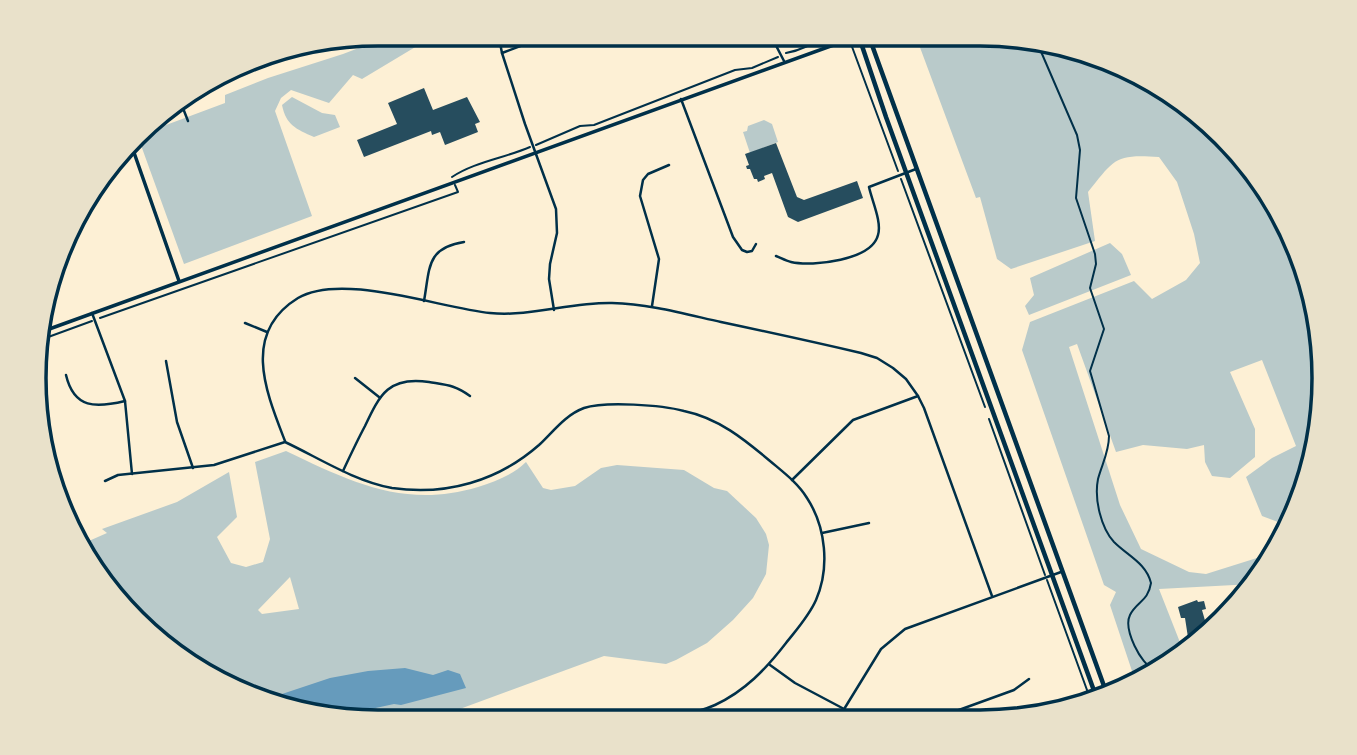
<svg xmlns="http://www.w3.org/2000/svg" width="1357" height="755" font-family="'Noto Sans',sans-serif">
<rect width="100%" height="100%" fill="#fdf0d5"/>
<g fill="#b9caca" fill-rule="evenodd">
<polygon points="398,33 429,33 427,40 362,79 353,75 329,103 291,90 281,98 275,111 312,216 184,264 138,137 154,120 158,128 225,103 225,95 268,78 343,54"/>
<path d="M915,34H1002L1069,45L1151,79L1252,168L1312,288L1321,422L1286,525L1262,516L1246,477L1272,458L1296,446L1262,360L1230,372L1255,429V457L1230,478L1212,476L1205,462L1204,445L1187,449L1143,445L1116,452L1077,344L1069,347L1120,505L1141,549L1189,572L1206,574L1276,552V537L1281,540L1278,549L1253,584L1159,589L1183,650L1187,649L1171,664L1136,683L1110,605L1116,592L1104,585L1022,350L1030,322L1134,281L1152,299L1186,280L1200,263L1194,234L1177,182L1159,157C1114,154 1115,159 1088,192L1095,241L1011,269L997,259L980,197L976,198Z"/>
<path d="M292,97L322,113L335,115L340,127L314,137C296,129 286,125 282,105Z"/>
<polygon points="764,120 772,124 778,142 750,153 743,132 747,131 748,126"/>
<polygon points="1110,243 1122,254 1131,275 1029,315 1025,306 1034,295 1030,278"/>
<path d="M286,451C351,482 405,509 478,487C496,481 513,475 526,462L543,488L551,490L575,486L601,468L617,465L684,470L714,488L727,491L756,518L766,534L769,545L766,574L753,598L733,620L707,643L676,660L666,664L604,656L438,717V721H355L288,710L206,676L119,605L82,544L107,533L102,529L177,502L229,472L237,517L217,537L231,563L246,567L263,562L270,539L255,462ZM290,577L299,609L262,614L258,610Z"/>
</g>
<polygon fill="#669bbc" points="405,668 433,675 448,670 460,674 466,688 401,705 394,704 334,717 288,710 264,700 330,678 368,671"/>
<g fill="#264d5e">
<polygon points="424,88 433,110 467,97 480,122 475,124 478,132 445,145 440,132 432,135 431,131 364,157 357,140 397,124 388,103"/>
<polygon points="776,143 797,197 804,200 857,181 863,198 798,222 788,217 772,173 764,176 765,179 758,182 757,179 754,179 750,169 747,169 746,166 749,165 745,154"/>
<polygon points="1197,600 1198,602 1204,601 1206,609 1202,610 1208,631 1195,643 1189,644 1185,618 1181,618 1178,607"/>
</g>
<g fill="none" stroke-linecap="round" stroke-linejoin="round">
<g stroke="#003049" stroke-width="2">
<path d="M1036,40L1077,135L1080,150L1076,198L1095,254L1096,264L1090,288L1104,329L1090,371L1109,436C1109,452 1102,464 1098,479C1094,499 1101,528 1114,542C1128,556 1146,563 1151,583C1148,602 1137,601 1130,615C1123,629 1141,665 1154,669L1172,663"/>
<polyline points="851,44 898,171"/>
<path d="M786,53C798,51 816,44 823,34"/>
<polyline points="536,145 580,126 594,125 735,70 752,68 778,57"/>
<path d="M452,177C474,162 505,158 530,147"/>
<polyline points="901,179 985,407"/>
<polyline points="100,318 458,192 455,185"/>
<polyline points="40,340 92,321"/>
<polyline points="989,419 1045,575"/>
<polyline points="1047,580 1091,701"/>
</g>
<g stroke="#003049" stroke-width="2.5">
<polyline points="498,33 502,53 525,124 556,209 557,233 550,264 549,279 554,310"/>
<polyline points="770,34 784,61"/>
<polyline points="502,53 555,33"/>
<polyline points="179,98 188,121"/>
<polyline points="681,99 733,237 742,250 747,252 752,251 756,244"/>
<polyline points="78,217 89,212"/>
<path d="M776,256C781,258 786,261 791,262C813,267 872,260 878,235C882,222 872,201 869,187L916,169"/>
<path d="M424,301C430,268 426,248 464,242"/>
<polyline points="652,306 659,259 640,196 643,180 648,174 669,165"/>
<polyline points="92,313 125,401 132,474"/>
<polyline points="245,323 267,332"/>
<polyline points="166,361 177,422 193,468"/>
<path d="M66,375C74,409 96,408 125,401"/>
<polyline points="355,378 379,397"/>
<path d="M285,441C266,392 241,333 298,298C342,272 440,308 490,313C531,317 571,302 612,303C649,304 685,314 721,322C768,332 814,342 861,353L877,358L893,368L906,379L918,396L924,408L992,596"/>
<path d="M343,471C350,456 357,441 365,426C380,394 389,376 429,382C447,385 455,385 470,396"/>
<polyline points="792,480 853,420 918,396"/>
<path d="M105,481L118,475L214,465L285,442C319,458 354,481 392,488C446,496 498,481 539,445C553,432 565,415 584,408C605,401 662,405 684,411C718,418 744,439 770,461C783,472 798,483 807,498C826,527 830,568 816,600C809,616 797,629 786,643C766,669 745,691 715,705C688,717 660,717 632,720"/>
<polyline points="822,533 869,523"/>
<polyline points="770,665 795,683 863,719"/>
<polyline points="838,719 881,649 905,629 1061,572"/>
<polyline points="934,719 1014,690 1029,679"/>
</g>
<g stroke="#003049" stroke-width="3.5">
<polyline points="131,144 179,281"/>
<polyline points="41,332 864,34"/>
</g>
<g stroke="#003049" stroke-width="4.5">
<polyline points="858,34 886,117 1097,699"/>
<polyline points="868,34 1108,697"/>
</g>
</g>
<path d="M0 0H1357V755H0ZM378 46H980A332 332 0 0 1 1312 378V378A332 332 0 0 1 980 710H378A332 332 0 0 1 46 378V378A332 332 0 0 1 378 46Z" fill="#e9e1ca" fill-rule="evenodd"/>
<path fill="none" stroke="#003049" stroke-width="3.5" d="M378 46H980A332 332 0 0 1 1312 378V378A332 332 0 0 1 980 710H378A332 332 0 0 1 46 378V378A332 332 0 0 1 378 46Z"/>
</svg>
